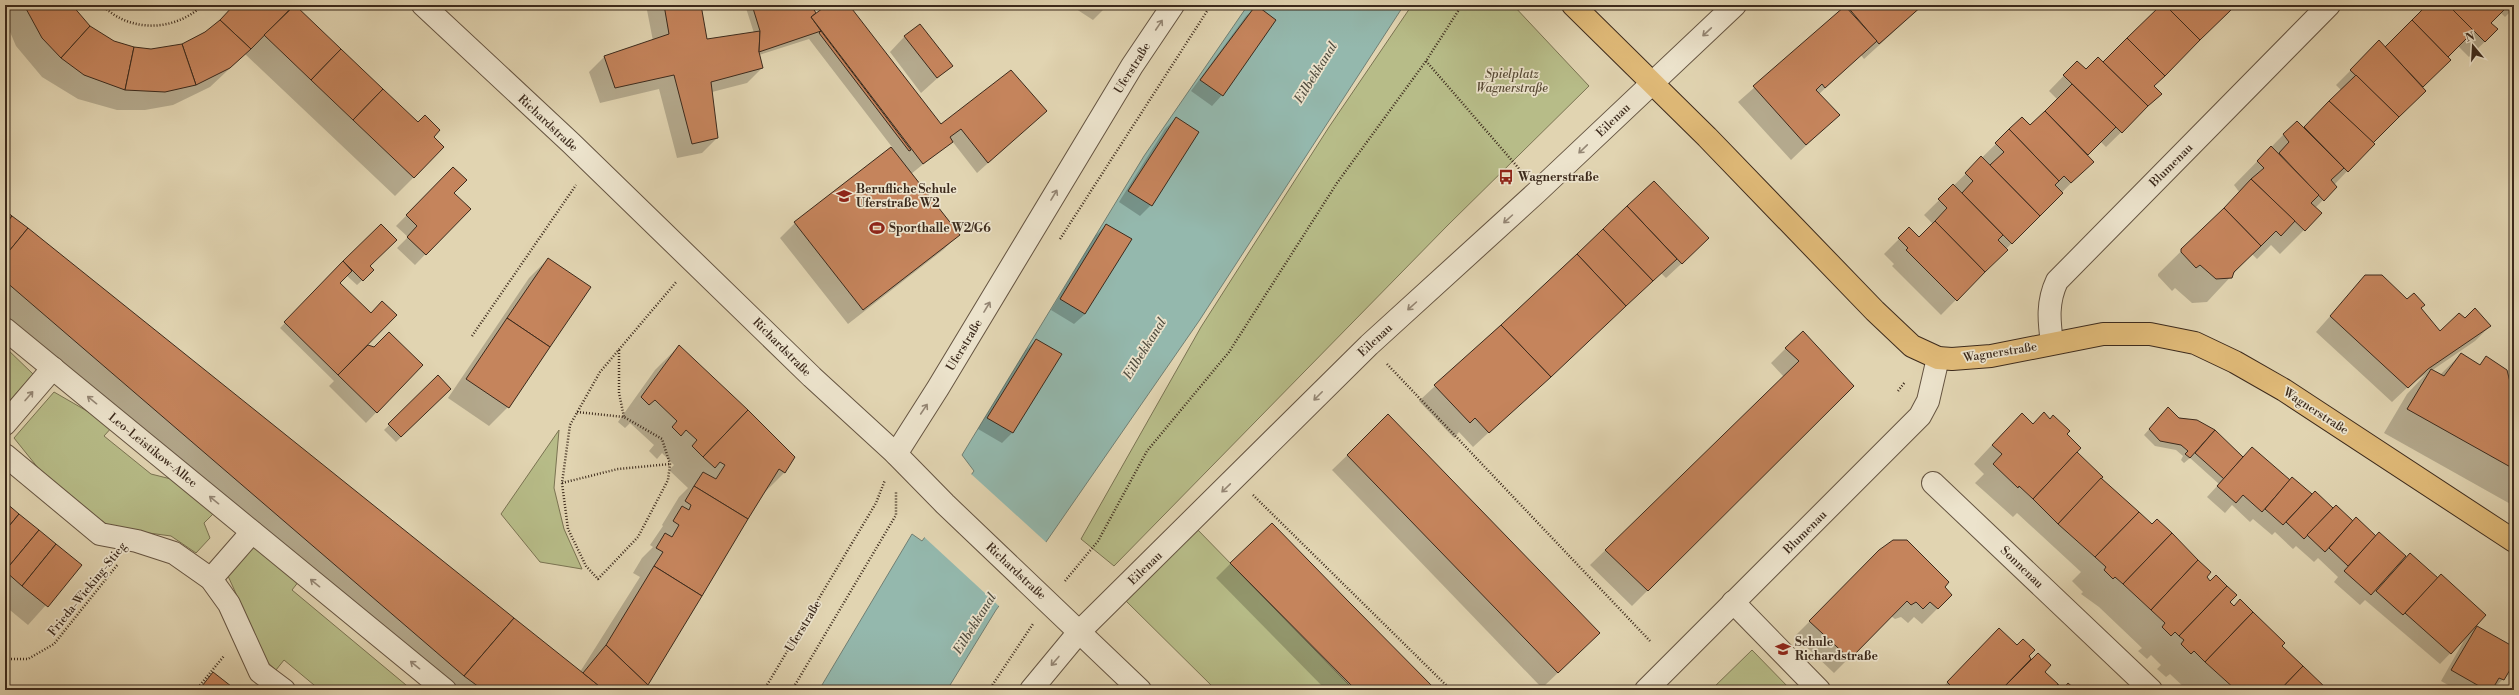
<svg xmlns="http://www.w3.org/2000/svg" width="2519" height="695" font-family="'Libre Bodoni',serif">
<rect width="100%" height="100%" fill="#e1d4b1"/>
<filter id="stains"><feTurbulence type="fractalNoise" baseFrequency=".005" numOctaves="4"/><feColorMatrix values="0 0 0 0 .2 0 0 0 0 .09 0 0 0 0 .02 0 0 0 .5 -.17"/></filter>
<radialGradient id="worn" r=".72"><stop offset=".6" stop-color="#630" stop-opacity="0"/><stop offset="1" stop-color="#630" stop-opacity=".3"/></radialGradient>
<g fill="#b7bc88" stroke="#7a7352">
<polygon points="1412,5 1513,5 1589,86 1447,226 1114,566 1081,539 1201,327 1329,127"/>
<polygon points="5,347 33,374 5,406"/>
<polygon points="54,392 113,426 104,436 151,474 179,481 213,514 204,523 210,538 196,553 171,536 112,528 51,484 14,438"/>
<polygon points="559,430 554,488 564,529 582,569 540,562 501,514"/>
<polygon points="1196,528 1354,690 1216,690 1123,598"/>
<polygon points="255,544 299,581 292,590 412,690 320,690 284,660 276,670 267,662 228,576"/>
<polygon points="1752,650 1791,690 1711,690"/>
</g>
<polygon fill="#94b8ad" stroke="#717f73" points="1248,5 1404,5 1199,321 1046,542 996,610 947,690 819,690 912,534 922,541 974,471 962,455 1144,156"/>
<polygon fill="#e1d4b1" points="970,473 1048,544 1000,607 923,536"/>
<g fill="#0003">
<polygon points="5,5 71,5 82,20 97,33 114,42 141,50 170,48 182,45 212,28 234,5 294,5 432,137 414,177 395,196 245,54 210,87 173,105 145,110 117,110 78,99 42,77 16,46 5,20"/>
<polygon points="646,5 700,5 706,40 754,33 745,5 810,5 816,14 829,5 848,5 940,125 1046,111 977,173 952,141 911,174 958,235 943,250 848,324 780,238 795,223 892,147 809,39 759,55 762,68 747,83 712,92 717,138 702,153 677,158 659,89 600,103 589,72 604,57 653,41"/>
<polygon points="1070,5 1108,5 1093,20"/>
<polygon points="1848,5 1923,5 1864,59 1861,55 1819,94 1838,115 1791,160 1738,102"/>
<polygon points="2163,5 2236,5 2153,86 2160,94 2106,147 2100,141 2086,155 2077,177 1941,315 1892,266 1894,264 1884,254 1909,229 1919,238 1933,224 1924,215 2022,118 2030,126 2057,99 2049,91 2077,62 2086,71 2103,63"/>
<polygon points="2429,5 2514,5 2514,8 2505,17 2501,13 2490,23 2497,30 2469,57 2458,46 2446,57 2449,60 2422,87 2372,143 2373,144 2334,185 2336,187 2315,208 2304,230 2280,254 2271,245 2257,259 2252,254 2207,302 2192,303 2175,288 2172,291 2158,276 2158,274 2240,193 2234,185 2284,134 2304,129 2342,91 2336,85 2379,42 2384,49"/>
<polygon points="1257,6 1222,95 1212,106 1191,91 1246,16"/>
<polygon points="905,36 951,66 921,93 890,52"/>
<polygon points="1176,118 1151,205 1140,216 1119,202 1165,129"/>
<polygon points="453,168 453,193 469,209 415,265 397,248 408,237 396,226"/>
<polygon points="1654,182 1693,253 1666,278 1661,273 1473,447 1459,432 1454,438 1419,401"/>
<polygon points="5,211 580,672 640,577 633,573 642,558 653,547 650,545 663,526 662,525 679,497 688,488 669,470 674,465 662,453 657,459 649,451 654,445 630,423 625,428 618,422 655,370 679,346 785,472 762,495 643,690 429,690 5,326"/>
<polygon points="1107,225 1085,314 1074,324 1051,310 1096,235"/>
<polygon points="381,226 369,266 373,270 357,285 346,275 339,283 366,345 422,365 366,423 329,386 334,381 280,328"/>
<polygon points="548,259 508,407 489,426 448,398 529,278"/>
<polygon points="2366,276 2420,308 2440,333 2465,319 2490,326 2475,341 2431,371 2440,375 2461,354 2479,365 2486,358 2514,386 2514,506 2384,433 2407,394 2426,374 2411,384 2392,402 2316,332"/>
<polygon points="1036,340 1060,354 1012,433 1002,443 978,429 1026,350"/>
<polygon points="1786,348 1853,386 1632,606 1590,565 1784,377 1771,363"/>
<polygon points="438,377 450,389 396,442 384,430"/>
<polygon points="2163,414 2196,421 2215,431 2243,458 2290,481 2292,478 2312,496 2315,493 2333,509 2376,537 2379,534 2475,626 2514,648 2503,679 2492,690 2457,690 2441,681 2466,637 2440,664 2365,600 2360,605 2334,582 2338,577 2318,558 2314,562 2296,546 2293,549 2275,532 2272,535 2253,519 2250,522 2232,505 2225,513 2207,497 2219,484 2190,458 2184,463 2181,460 2183,456 2176,450 2155,446 2144,435"/>
<polygon points="1388,416 1584,648 1542,688 1332,470"/>
<polygon points="2033,425 2065,434 2076,452 2101,478 2229,602 2329,690 2187,690 2170,674 2166,677 2157,669 2161,665 2151,655 2147,659 2138,651 2142,648 2099,607 2081,594 2083,592 2072,581 2081,572 2017,513 2013,517 1975,483 1984,474 1974,464 2003,433"/>
<polygon points="5,504 81,566 28,625 5,606"/>
<polygon points="1880,551 1943,587 1951,595 1922,624 1914,617 1908,623 1901,617 1895,619 1891,616 1834,673 1795,636"/>
<polygon points="1231,563 1434,690 1326,690 1216,578"/>
<polygon points="1999,629 2032,661 2063,690 1940,690"/>
<polygon points="213,673 234,690 197,690"/>
</g>
<g fill="#c5845c" stroke="#3c2a1c">
<polygon points="24,5 72,5 90,26 61,58 42,38"/>
<polygon points="234,5 294,5 251,49 220,20"/>
<polygon points="295,5 341,49 311,80 264,35"/>
<polygon points="664,5 701,5 707,39 760,31 759,52 763,68 711,82 718,138 692,144 674,75 615,88 604,56 669,34"/>
<polygon points="752,5 811,5 816,13 811,17 821,31 759,52 760,31"/>
<polygon points="827,5 849,5 941,124 1011,70 1047,111 988,163 961,129 950,137 953,142 923,164 811,17"/>
<polygon points="1256,5 1276,20 1223,96 1200,80"/>
<polygon points="1846,5 1923,5 1879,44"/>
<polygon points="2161,5 2165,5 2200,40 2165,76 2127,38"/>
<polygon points="2165,5 2226,5 2231,10 2200,40"/>
<polygon points="2427,5 2448,5 2474,31 2448,57 2412,20"/>
<polygon points="2448,5 2499,5 2504,10 2491,23 2498,29 2485,42"/>
<polygon points="1845,6 1877,41 1825,88 1822,84 1816,90 1840,115 1806,145 1753,86"/>
<polygon points="220,20 251,49 230,68 196,85 182,44 205,32"/>
<polygon points="2412,20 2451,60 2423,87 2385,47"/>
<polygon points="920,24 953,66 937,78 904,36"/>
<polygon points="90,26 114,41 134,47 125,90 84,75 61,58"/>
<polygon points="821,31 911,150 909,151 819,33"/>
<polygon points="2127,38 2165,76 2154,86 2162,94 2148,106 2103,62"/>
<polygon points="2379,40 2426,91 2399,117 2350,70"/>
<polygon points="182,44 196,85 165,92 125,90 134,47 151,49"/>
<polygon points="341,49 383,89 353,120 311,80"/>
<polygon points="2098,57 2148,106 2122,133 2063,75 2077,61 2086,69"/>
<polygon points="2356,75 2399,117 2373,143 2329,101"/>
<polygon points="2072,84 2116,127 2088,155 2045,111"/>
<polygon points="383,89 418,122 425,115 440,130 434,137 444,147 414,178 353,120"/>
<polygon points="2329,101 2375,144 2348,172 2304,127"/>
<polygon points="2045,111 2094,162 2071,183 2064,176 2059,181 2009,129 2022,117 2030,125"/>
<polygon points="1176,117 1199,132 1152,206 1128,191"/>
<polygon points="2297,121 2344,168 2331,180 2337,187 2324,201 2279,153 2289,142 2283,134"/>
<polygon points="2009,129 2059,181 2055,185 2063,193 2040,216 1990,165 2004,152 1995,143"/>
<polygon points="2271,146 2319,195 2311,203 2322,213 2305,231 2251,179 2264,168 2257,161"/>
<polygon points="891,147 960,235 863,310 794,222"/>
<polygon points="1981,156 2040,216 2012,244 1962,193 1973,181 1965,173"/>
<polygon points="453,167 467,180 454,193 471,209 426,255 407,237 417,226 406,215"/>
<polygon points="2251,179 2295,221 2281,236 2276,231 2261,246 2224,208"/>
<polygon points="1654,181 1709,238 1682,264 1627,206"/>
<polygon points="1953,184 2003,235 1998,240 2008,250 1985,272 1935,221 1947,208 1938,199"/>
<polygon points="1627,206 1677,259 1653,281 1603,229"/>
<polygon points="2224,208 2261,246 2234,272 2232,278 2216,279 2200,265 2196,268 2181,252 2181,249"/>
<polygon points="5,210 12,216 5,225"/>
<polygon points="12,216 28,228 5,256 5,225"/>
<polygon points="1935,221 1985,272 1957,301 1906,250 1908,248 1898,238 1909,227 1919,237"/>
<polygon points="381,224 397,240 370,266 374,270 363,281 343,261"/>
<polygon points="1106,224 1132,239 1085,314 1060,299"/>
<polygon points="28,228 514,618 464,676 5,281 5,256"/>
<polygon points="1603,229 1653,281 1626,306 1577,254"/>
<polygon points="1577,254 1626,306 1551,377 1501,325"/>
<polygon points="548,258 591,287 550,347 507,318"/>
<polygon points="343,261 352,271 340,283 371,313 382,301 397,315 338,375 284,322"/>
<polygon points="2365,275 2382,275 2407,299 2414,293 2425,305 2421,308 2440,331 2459,313 2465,318 2475,308 2491,326 2428,369 2408,388 2330,316"/>
<polygon points="507,318 550,347 509,408 466,379"/>
<polygon points="1501,325 1551,377 1489,433 1475,418 1470,423 1434,385"/>
<polygon points="1803,331 1854,386 1648,591 1605,550 1799,361 1785,348"/>
<polygon points="389,332 423,365 377,413 338,375 368,345 374,347"/>
<polygon points="1036,339 1062,354 1013,433 987,418"/>
<polygon points="679,345 748,410 703,457 692,446 697,440 686,430 681,436 672,427 677,421 655,400 649,405 641,397"/>
<polygon points="2461,353 2480,365 2486,356 2507,370 2510,382 2514,384 2514,469 2407,409 2431,369 2444,376"/>
<polygon points="438,375 451,389 401,437 388,424"/>
<polygon points="2168,407 2179,418 2197,420 2215,430 2190,458 2185,454 2188,451 2181,445 2160,441 2149,429"/>
<polygon points="748,410 795,457 785,473 779,469 748,519 694,486 703,472 716,479 725,465 720,462 715,468 703,457"/>
<polygon points="2044,412 2050,419 2053,415 2070,431 2067,434 2081,448 2033,499 2019,486 2018,488 1993,464 2002,454 1992,445 2022,413 2033,424"/>
<polygon points="1388,414 1600,633 1558,673 1347,455"/>
<polygon points="2215,430 2243,457 2224,479 2195,453"/>
<polygon points="2252,447 2290,480 2262,512 2243,495 2236,503 2217,486"/>
<polygon points="2077,452 2103,477 2058,524 2033,499"/>
<polygon points="2292,477 2312,494 2283,525 2265,509"/>
<polygon points="2101,478 2139,512 2095,557 2058,524"/>
<polygon points="694,486 748,519 702,596 654,566 663,552 656,548 665,533 672,537 679,525 673,521 682,506 689,510 691,505 685,501"/>
<polygon points="2315,491 2333,508 2304,539 2286,522"/>
<polygon points="5,502 19,514 5,531"/>
<polygon points="2336,505 2353,521 2325,552 2307,535"/>
<polygon points="2139,512 2152,524 2157,519 2172,533 2123,584 2115,577 2113,579 2104,570 2106,567 2095,557"/>
<polygon points="19,514 39,530 5,571 5,531"/>
<polygon points="2356,517 2376,536 2348,566 2329,548"/>
<polygon points="1272,523 1348,601 1436,690 1356,690 1230,563"/>
<polygon points="39,530 56,544 22,586 5,571"/>
<polygon points="2379,532 2406,556 2371,595 2344,571"/>
<polygon points="2172,533 2198,560 2151,610 2123,584"/>
<polygon points="1893,540 1907,540 1949,582 1945,587 1952,595 1938,609 1930,602 1923,609 1916,602 1911,605 1907,601 1850,659 1809,621 1879,550"/>
<polygon points="56,544 82,565 48,607 22,586"/>
<polygon points="2410,553 2438,578 2403,615 2376,591"/>
<polygon points="2198,560 2211,572 2207,577 2210,581 2216,575 2227,586 2179,636 2175,632 2171,636 2162,627 2165,623 2151,610"/>
<polygon points="654,566 702,596 648,685 606,645"/>
<polygon points="2441,574 2486,615 2451,654 2405,613"/>
<polygon points="2227,586 2237,595 2230,602 2234,606 2240,599 2253,612 2205,662 2194,651 2191,654 2181,644 2184,640 2179,636"/>
<polygon points="2253,612 2285,643 2282,646 2303,666 2280,690 2236,690 2205,662"/>
<polygon points="514,618 583,673 604,690 483,690 464,676"/>
<polygon points="2477,626 2514,647 2514,653 2510,660 2514,663 2504,680 2499,678 2492,690 2486,690 2451,670"/>
<polygon points="1999,628 2017,645 2023,639 2035,650 2029,656 2031,659 2001,690 1955,690 1947,682"/>
<polygon points="606,645 648,685 644,690 604,690 583,673"/>
<polygon points="2038,653 2051,665 2045,672 2058,684 2052,690 2001,690"/>
<polygon points="2303,666 2328,690 2280,690"/>
<polygon points="213,672 236,690 199,690"/>
<polygon points="2068,683 2076,690 2052,690 2058,684 2063,689"/>
</g>
<g fill="none" stroke-linecap="round" stroke-linejoin="round">
<g stroke="#655441" stroke-width="24">
<g id="minor">
<polyline points="423,5 571,143 812,377 896,454 945,504 1140,690"/>
<polyline points="5,329 445,690"/>
<path d="M2052,343C2049,321 2047,302 2057,281L2329,5"/>
<polyline points="5,424 53,368"/>
<polyline points="896,454 938,388 1132,66 1173,5"/>
<polyline points="5,455 100,534 137,541 174,553 211,579 229,604 260,672 284,690"/>
<polyline points="1933,483 2151,690"/>
<polyline points="211,579 252,532"/>
<polyline points="1733,602 1819,690"/>
<polyline points="1031,690 1079,632 1369,345 1537,192 1735,5"/>
<polyline points="1646,690 1920,416 1928,401 1938,358"/>
</g>
</g>
<g stroke="#3c2a1c" stroke-width="24">
<polyline id="major" points="1573,5 1707,137 1875,311 1912,346 1938,358 1952,359 1991,356 2103,334 2150,334 2195,343 2235,362 2284,390 2514,541"/>
</g>
<g stroke="#3c2a1c" stroke-width="2.5" stroke-dasharray="1 2" stroke-linecap="butt">
<path d="M102,5C130,33 174,32 203,5"/>
<polyline points="1426,61 1521,171"/>
<polyline points="1060,239 1211,5"/>
<polyline points="472,336 576,185"/>
<polyline points="619,350 619,393 624,417"/>
<polyline points="1387,364 1650,641"/>
<polyline points="1898,391 1905,382"/>
<polyline points="577,412 624,417 662,439 670,464 668,480 638,537 598,579 586,566 568,529 562,483 570,425 600,372 677,281"/>
<polyline points="562,483 618,469 670,464"/>
<polyline points="1253,495 1451,690"/>
<polyline points="1065,581 1098,541 1147,451 1229,352 1337,183 1426,61 1462,5"/>
<polyline points="5,659 28,659 54,644 118,564"/>
<polyline points="196,690 224,656"/>
<polyline points="764,690 876,503 885,480"/>
<polyline points="792,690 896,515 896,491"/>
<polyline points="989,690 1033,624"/>
</g>
<use href="#minor" stroke="#ece3cc" stroke-width="22"/>
<use href="#major" stroke="#e0ba78" stroke-width="22"/>
</g>
<defs><path id="oneway-shaft" d="M-6 0H5M1.5-3L5.5 0L1.5 3" fill="none" stroke-width="1.6" stroke-linecap="round" stroke-linejoin="round"/></defs>
<g stroke="#948674">
<use href="#oneway-shaft" transform="translate(1159 25) rotate(-56)"/>
<use href="#oneway-shaft" transform="translate(1707 32) rotate(137)"/>
<use href="#oneway-shaft" transform="translate(1583 149) rotate(136)"/>
<use href="#oneway-shaft" transform="translate(1054 195) rotate(-59)"/>
<use href="#oneway-shaft" transform="translate(1508 219) rotate(138)"/>
<use href="#oneway-shaft" transform="translate(1412 306) rotate(138)"/>
<use href="#oneway-shaft" transform="translate(987 307) rotate(-59)"/>
<use href="#oneway-shaft" transform="translate(29 396) rotate(-49)"/>
<use href="#oneway-shaft" transform="translate(1318 396) rotate(135)"/>
<use href="#oneway-shaft" transform="translate(92 400) rotate(-141)"/>
<use href="#oneway-shaft" transform="translate(924 409) rotate(-56)"/>
<use href="#oneway-shaft" transform="translate(1226 488) rotate(136)"/>
<use href="#oneway-shaft" transform="translate(214 500) rotate(-141)"/>
<use href="#oneway-shaft" transform="translate(315 583) rotate(-141)"/>
<use href="#oneway-shaft" transform="translate(1055 661) rotate(131)"/>
<use href="#oneway-shaft" transform="translate(415 665) rotate(-141)"/>
</g>
<defs>
<g id="bus-bare" transform="scale(1.2)"><path d="M-5-6H5V4H4V6H2V4H-2V6H-4V4H-5ZM-3.5-4V0h7V-4ZM-3.5 1.2v1.5H-2V1.2ZM2 1.2v1.5H3.5V1.2Z" fill="#8f2418" stroke="#ece3cc" stroke-width="2.5" paint-order="stroke"/></g>
<g id="school-bare" transform="scale(1.2)"><path d="M0-5L7-2L0 1L-7-2ZM-4 1L0 2.5L4 1V4Q0 6-4 4Z" fill="#8f2418" stroke="#ece3cc" stroke-width="2.5" paint-order="stroke"/></g>
<g id="stadium-bare" transform="scale(1.2)"><path d="M0-5a6.5 5 0 1 0 0 10a6.5 5 0 1 0 0-10ZM-3.5-1.8h7v3.6h-7Z" fill="#8f2418" stroke="#ece3cc" stroke-width="2.5" paint-order="stroke"/></g>
</defs>
<g fill-rule="evenodd">
<use href="#bus-bare" x="1506" y="177"/>
<use href="#school-bare" x="844" y="196"/>
<use href="#stadium-bare" x="877" y="228"/>
<use href="#school-bare" x="1783" y="649"/>
</g>
<g text-anchor="middle" stroke-width="3.5" stroke-linejoin="round" paint-order="stroke">
<g font-size="12" fill="#3c2a1c" stroke="#ece3cc">
<text transform="translate(1132 68) rotate(-58)" y="4">Uferstraße</text>
<text transform="translate(1613 120) rotate(-44)" y="4">Eilenau</text>
<text transform="translate(548 123) rotate(43)" y="4">Richardstraße</text>
<text transform="translate(2171 165) rotate(-45)" y="4">Blumenau</text>
<text transform="translate(1375 340) rotate(-43)" y="4">Eilenau</text>
<text transform="translate(964 345) rotate(-59)" y="4">Uferstraße</text>
<text transform="translate(782 347) rotate(45)" y="4">Richardstraße</text>
<text transform="translate(2000 352) rotate(-9)" y="4">Wagnerstraße</text>
<text transform="translate(2316 411) rotate(33)" y="4">Wagnerstraße</text>
<text transform="translate(153 450) rotate(39)" y="4">Leo-Leistikow-Allee</text>
<text transform="translate(1805 532) rotate(-45)" y="4">Blumenau</text>
<text transform="translate(2022 567) rotate(44)" y="4">Sonnenau</text>
<text transform="translate(1145 568) rotate(-44)" y="4">Eilenau</text>
<text transform="translate(1016 571) rotate(43)" y="4">Richardstraße</text>
<text transform="translate(87 589) rotate(-51)" y="4">Frieda-Wieking-Stieg</text>
<text transform="translate(803 626) rotate(-59)" y="4">Uferstraße</text>
</g>
<g font-size="12" font-style="italic" fill="#554732" stroke="#ece3cc">
<text x="1512" y="78">Spielplatz<tspan x="1512" dy="14">Wagnerstraße</tspan></text>
</g>
<g font-size="12" font-weight="bold" fill="#3c2a1c" stroke="#ece3cc" text-anchor="start">
<text x="1518" y="181">Wagnerstraße</text>
<text x="856" y="193">Berufliche Schule<tspan x="856" dy="14">Uferstraße W2</tspan></text>
<text x="889" y="232">Sporthalle W2/G6</text>
<text x="1795" y="646">Schule<tspan x="1795" dy="14">Richardstraße</tspan></text>
</g>
<g font-size="13" font-style="italic" fill="#524e40" stroke="#ece3cc">
<text transform="translate(1315 72) rotate(-58)" y="5">Eilbekkanal</text>
<text transform="translate(1144 348) rotate(-58)" y="5">Eilbekkanal</text>
<text transform="translate(974 623) rotate(-58)" y="5">Eilbekkanal</text>
</g>
</g>
<rect width="2519" height="695" fill="none" stroke="#e1d4b1" stroke-width="20"/>
<rect x="6" y="6" width="2507" height="683" fill="none" stroke="#3c2a1c" stroke-width="2"/>
<rect x="10" y="10" width="2499" height="675" fill="none" stroke="#3c2a1c"/>
<g transform="translate(2473 46) rotate(342)" stroke="#ece3cc" stroke-width="3" paint-order="stroke">
<path d="M0-3L7 15L0 10L-7 15Z" fill="#3c2a1c"/>
<text y="-6" font-size="11" font-weight="bold" text-anchor="middle" fill="#3c2a1c">N</text>
</g>
<rect width="100%" height="100%" filter="url(#stains)"/>
<rect width="100%" height="100%" fill="url(#worn)"/>
</svg>
